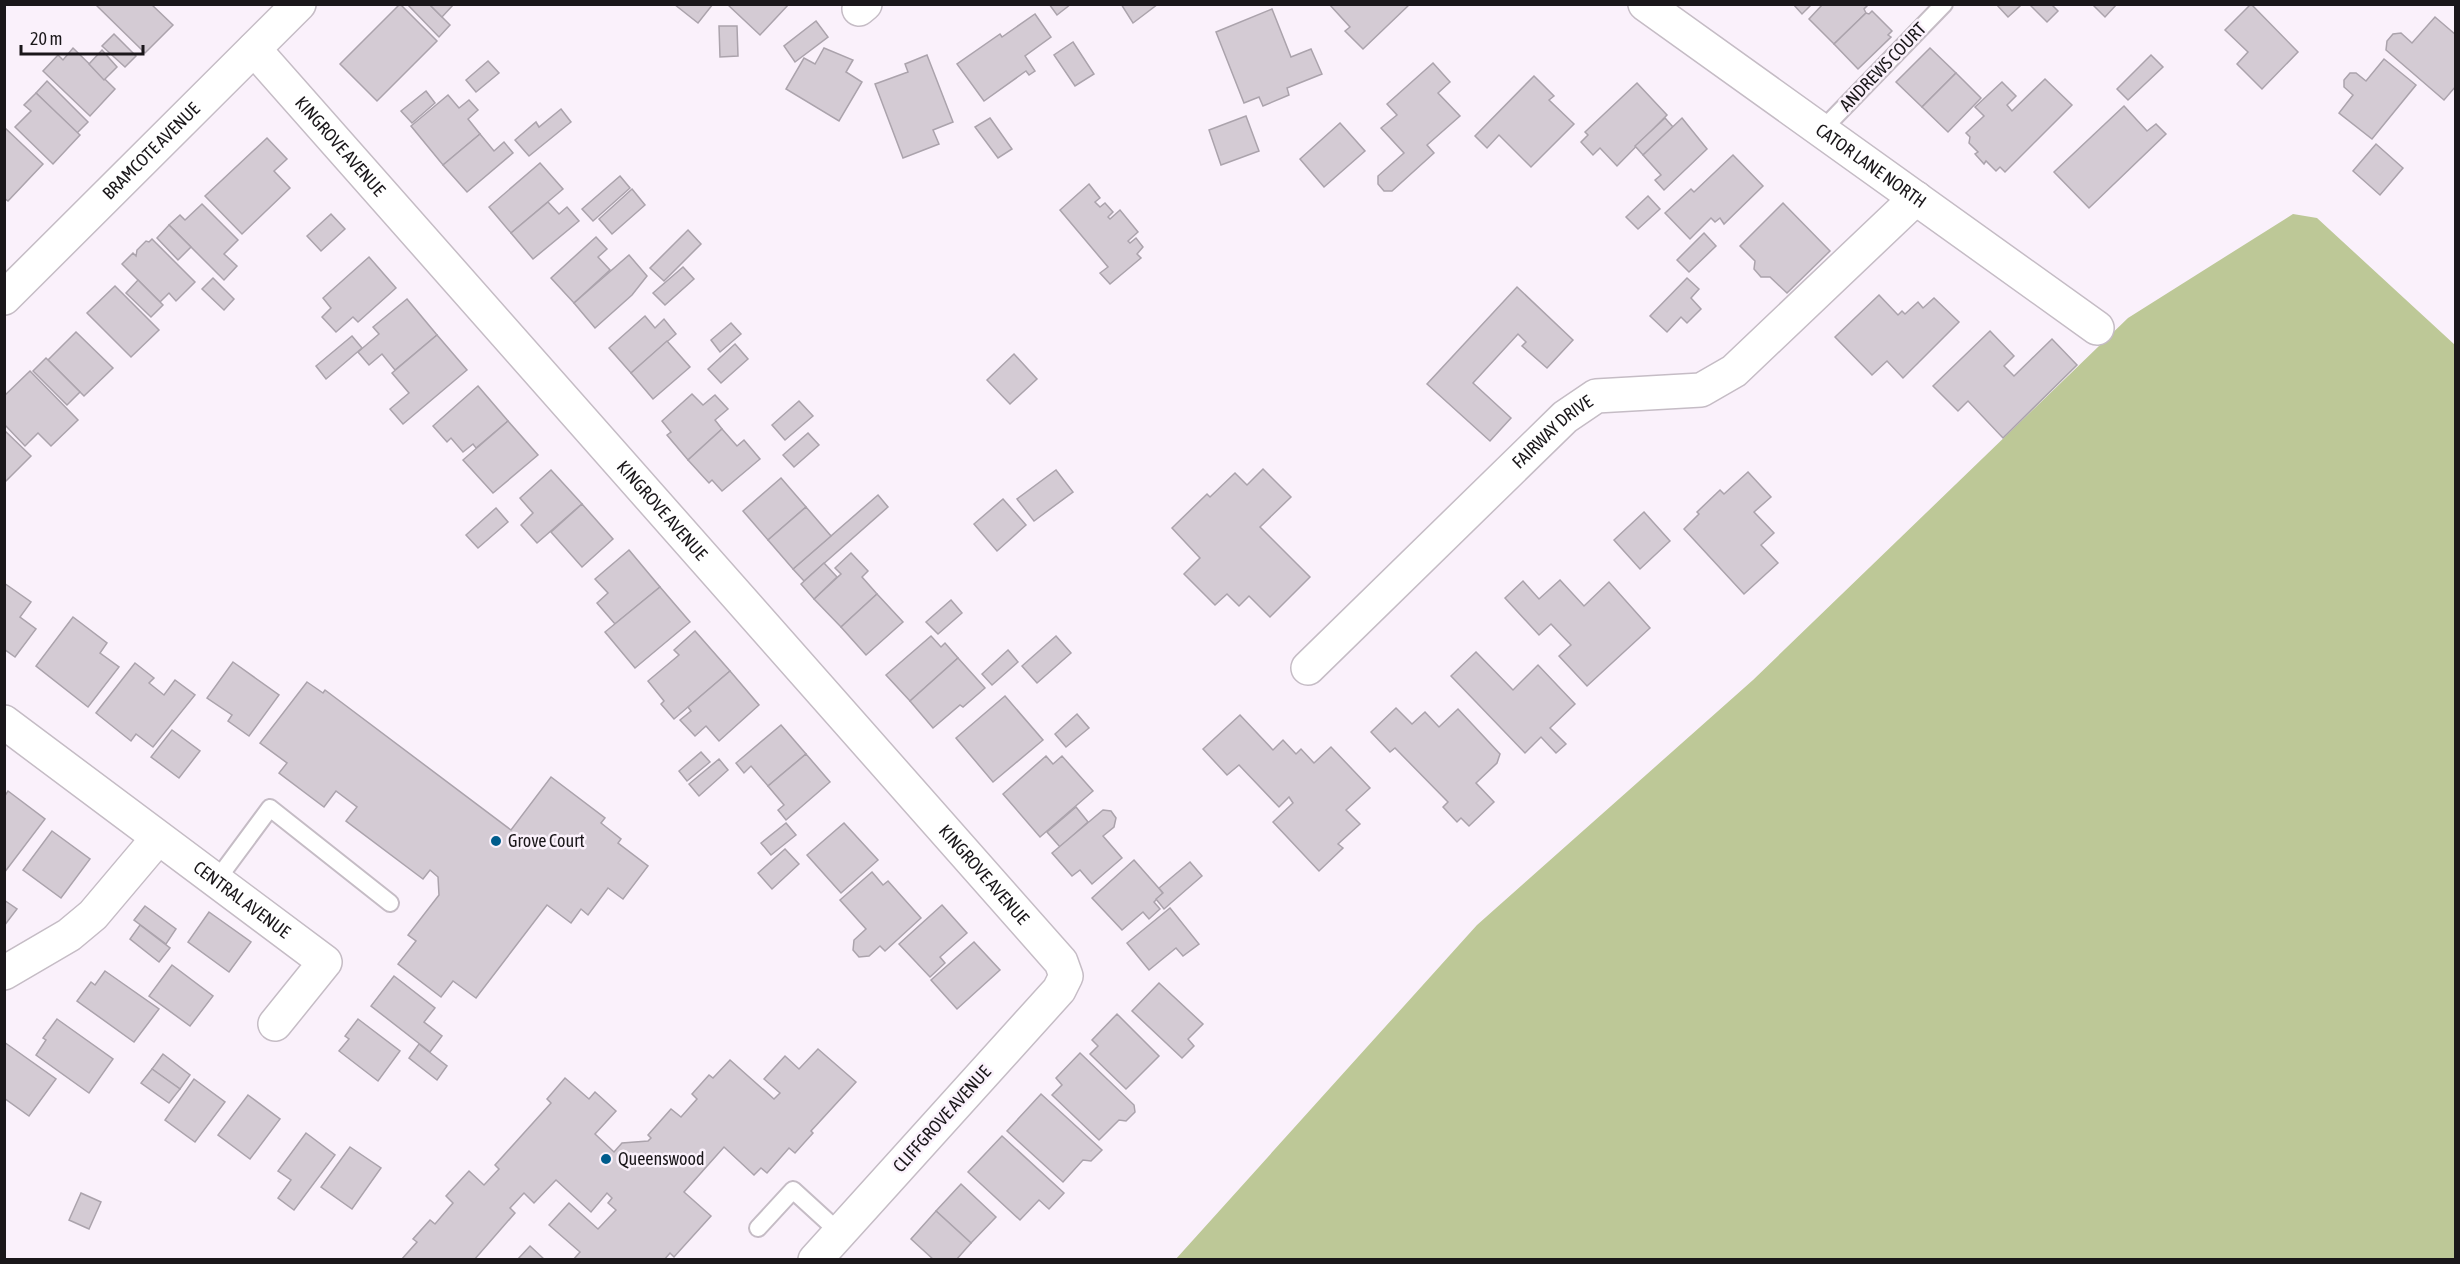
<svg xmlns="http://www.w3.org/2000/svg" width="2460" height="1264" font-family="'Asap Condensed',sans-serif">
<rect width="100%" height="100%" fill="#faf1fb"/>
<polygon fill="#bdc897" points="2293,214 2317,218 2455,345 2455,1259 1175,1260 1477,925 1753,680 2128,318"/>
<g fill="#d4cbd4" stroke="#aba3ac" stroke-width="1.5">
<polygon points="151,4 173,25 145,53 96,5"/>
<polygon points="400,4 437,41 377,101 340,64"/>
<polygon points="407,4 429,4 450,25 439,37"/>
<polygon points="429,4 454,4 442,17"/>
<polygon points="674,4 713,4 698,23"/>
<polygon points="727,4 789,4 760,35"/>
<polygon points="1049,4 1071,4 1057,15"/>
<polygon points="1121,4 1158,4 1133,23"/>
<polygon points="1329,4 1410,4 1363,49 1345,31 1350,27"/>
<polygon points="1793,4 1812,4 1802,14"/>
<polygon points="1823,4 1866,4 1867,6 1864,9 1866,13 1834,44 1809,19"/>
<polygon points="1996,4 2019,4 2020,6 2008,17"/>
<polygon points="2029,4 2051,4 2058,11 2047,22"/>
<polygon points="2092,4 2117,4 2105,17"/>
<polygon points="2251,4 2298,52 2262,89 2237,64 2248,52 2225,30"/>
<polygon points="1272,9 1291,57 1311,49 1322,74 1287,88 1289,95 1263,106 1259,97 1244,103 1216,32"/>
<polygon points="1872,11 1892,31 1888,35 1891,37 1858,69 1834,44 1866,13 1869,14"/>
<polygon points="1035,14 1051,37 1025,56 1035,71 1029,75 1026,71 984,101 957,64 1000,34 1002,37"/>
<polygon points="2435,17 2456,35 2456,86 2444,100 2386,50 2387,41 2393,34 2401,33 2412,43"/>
<polygon points="816,21 828,37 795,62 784,46"/>
<polygon points="719,26 737,26 738,56 720,57"/>
<polygon points="114,34 136,56 125,67 102,46"/>
<polygon points="1073,42 1094,74 1075,86 1054,55"/>
<polygon points="73,48 115,89 90,116 43,71 58,55 63,60"/>
<polygon points="824,48 853,60 846,72 862,82 839,121 786,89 804,58 815,64"/>
<polygon points="1930,48 1956,73 1922,107 1896,82"/>
<polygon points="102,50 117,67 104,80 89,64"/>
<polygon points="927,55 953,122 933,130 939,144 903,158 875,84 908,72 905,64"/>
<polygon points="2151,55 2163,67 2128,100 2117,89"/>
<polygon points="2384,59 2416,85 2372,139 2339,113 2353,95 2344,87 2344,80 2350,73 2356,73 2366,81"/>
<polygon points="488,61 499,73 476,92 466,80"/>
<polygon points="1433,63 1450,82 1438,93 1460,116 1427,145 1434,153 1392,191 1384,191 1378,184 1378,176 1404,153 1381,128 1397,115 1387,104"/>
<polygon points="1956,73 1981,98 1948,132 1922,107"/>
<polygon points="1534,76 1554,96 1549,100 1574,124 1531,167 1499,135 1487,148 1475,136"/>
<polygon points="2045,79 2072,105 2005,172 2000,167 1996,171 1986,161 1984,164 1975,154 1978,152 1969,143 1970,137 1966,133 1984,116 1975,107 2002,82 2016,96 2007,105 2012,111"/>
<polygon points="47,81 88,122 77,133 36,93"/>
<polygon points="1637,83 1667,115 1617,166 1600,148 1593,155 1581,142 1588,135 1585,132"/>
<polygon points="426,91 435,103 412,123 401,111"/>
<polygon points="36,93 80,135 53,164 15,127 31,111 24,105"/>
<polygon points="448,95 459,108 469,100 478,110 468,119 480,134 443,165 411,126"/>
<polygon points="2124,106 2147,131 2156,124 2166,134 2089,208 2054,172"/>
<polygon points="561,109 571,122 529,156 515,140 536,122 539,127"/>
<polygon points="1246,116 1259,151 1221,165 1209,130"/>
<polygon points="990,118 1012,149 998,158 975,127"/>
<polygon points="1665,118 1673,127 1643,155 1635,146"/>
<polygon points="1682,118 1707,149 1664,190 1655,180 1661,175 1643,155"/>
<polygon points="1340,123 1365,151 1324,187 1300,159"/>
<polygon points="4,127 43,164 8,201 4,198"/>
<polygon points="480,134 494,151 504,142 513,153 467,192 443,165"/>
<polygon points="267,138 287,159 274,171 290,188 242,234 205,196"/>
<polygon points="2376,144 2403,168 2380,195 2353,171"/>
<polygon points="1733,155 1763,186 1724,224 1720,218 1715,222 1711,218 1690,239 1665,213 1691,189 1694,192"/>
<polygon points="540,163 563,189 511,233 489,207"/>
<polygon points="620,176 630,188 593,221 582,209"/>
<polygon points="1089,184 1100,198 1095,202 1100,207 1105,203 1113,212 1108,217 1110,219 1120,210 1138,232 1128,241 1130,243 1136,238 1143,247 1137,254 1141,258 1110,284 1100,273 1108,267 1060,210"/>
<polygon points="632,189 645,205 612,234 599,219"/>
<polygon points="1648,196 1660,209 1638,229 1626,217"/>
<polygon points="548,202 559,214 567,207 579,221 533,259 511,233"/>
<polygon points="1783,203 1830,251 1787,293 1770,277 1761,277 1754,269 1755,261 1740,246"/>
<polygon points="202,204 238,240 224,254 237,266 224,280 169,225 180,215 185,220"/>
<polygon points="331,214 345,229 321,251 307,236"/>
<polygon points="169,225 191,247 178,260 157,238"/>
<polygon points="688,230 701,244 664,281 650,268"/>
<polygon points="1704,233 1716,246 1689,272 1677,260"/>
<polygon points="596,237 607,249 598,257 610,270 574,303 551,278"/>
<polygon points="152,239 195,282 176,301 169,293 160,302 122,264 133,253 136,256 137,250 146,241 149,242"/>
<polygon points="629,255 647,276 632,295 595,328 574,303"/>
<polygon points="369,257 396,288 358,322 353,317 336,332 322,317 331,308 323,298"/>
<polygon points="683,267 694,279 665,305 653,293"/>
<polygon points="213,278 234,299 224,310 202,289"/>
<polygon points="1687,278 1699,289 1691,298 1701,309 1687,323 1681,317 1667,332 1650,316"/>
<polygon points="138,280 163,305 151,317 126,293"/>
<polygon points="115,286 159,330 131,357 87,313"/>
<polygon points="1517,287 1573,340 1547,368 1522,346 1526,342 1518,334 1473,383 1511,418 1490,441 1427,384"/>
<polygon points="1879,295 1898,315 1902,311 1905,314 1918,302 1923,308 1934,298 1959,322 1903,378 1887,361 1872,375 1835,337"/>
<polygon points="407,299 437,335 395,370 382,354 369,365 358,352 379,334 373,327"/>
<polygon points="645,316 655,328 664,319 676,334 631,373 609,348"/>
<polygon points="731,323 741,334 720,352 711,340"/>
<polygon points="1990,331 2014,356 2004,366 2014,376 2052,339 2077,365 2003,438 1968,401 1958,411 1933,386"/>
<polygon points="76,332 113,368 84,396 48,360"/>
<polygon points="437,335 467,370 403,424 390,409 409,393 392,373"/>
<polygon points="352,336 362,348 326,379 316,366"/>
<polygon points="667,341 690,367 653,399 631,373"/>
<polygon points="735,344 748,359 721,383 708,369"/>
<polygon points="1014,354 1037,379 1010,404 987,380"/>
<polygon points="46,358 80,392 67,405 33,371"/>
<polygon points="30,371 78,420 51,446 38,433 25,446 4,424 4,396"/>
<polygon points="478,386 508,421 476,448 473,444 463,452 451,438 447,442 433,426"/>
<polygon points="692,394 703,405 715,395 728,409 715,420 722,429 688,460 667,435 671,432 662,421"/>
<polygon points="799,401 813,416 785,440 772,425"/>
<polygon points="508,421 538,455 493,493 463,460"/>
<polygon points="722,429 737,446 744,440 760,459 722,491 712,480 709,483 688,460"/>
<polygon points="4,430 31,456 4,483"/>
<polygon points="808,433 819,445 794,467 783,455"/>
<polygon points="1263,469 1291,497 1260,527 1310,577 1270,617 1249,596 1239,606 1227,594 1215,605 1184,574 1200,558 1172,528 1207,494 1210,497 1235,473 1247,485"/>
<polygon points="551,470 582,504 537,543 521,525 533,513 520,498"/>
<polygon points="1056,470 1073,492 1034,521 1017,499"/>
<polygon points="1748,472 1771,497 1754,512 1774,533 1761,545 1778,563 1744,594 1684,529 1699,514 1697,512 1720,490 1724,494"/>
<polygon points="781,478 806,507 768,540 743,511"/>
<polygon points="878,495 888,507 804,581 793,569"/>
<polygon points="1003,499 1026,525 997,551 974,524"/>
<polygon points="582,504 613,539 582,567 551,532"/>
<polygon points="806,507 831,536 793,569 768,540"/>
<polygon points="496,508 508,522 478,548 466,535"/>
<polygon points="1644,512 1670,541 1640,569 1614,540"/>
<polygon points="629,550 660,587 615,624 597,603 608,593 595,579"/>
<polygon points="851,553 868,571 862,577 877,594 841,627 814,599 841,574 835,568"/>
<polygon points="824,563 837,577 814,599 801,584"/>
<polygon points="1560,580 1584,606 1609,582 1650,628 1587,686 1559,656 1571,645 1551,624 1539,635 1505,598 1523,581 1539,599"/>
<polygon points="4,583 31,602 20,617 36,629 15,657 4,649"/>
<polygon points="660,587 690,622 635,668 605,632"/>
<polygon points="877,594 903,622 866,655 841,627"/>
<polygon points="951,600 962,613 938,634 926,622"/>
<polygon points="73,617 107,643 100,653 119,667 88,707 36,666"/>
<polygon points="695,631 730,671 674,719 661,704 664,701 648,681 679,655 674,650"/>
<polygon points="931,636 941,647 945,643 958,658 910,701 886,675"/>
<polygon points="1056,636 1071,653 1037,683 1022,666"/>
<polygon points="1008,650 1018,662 992,685 982,674"/>
<polygon points="1476,652 1513,690 1538,665 1575,704 1550,728 1566,744 1556,753 1541,737 1525,753 1451,676"/>
<polygon points="958,658 985,688 963,707 960,705 933,728 910,701"/>
<polygon points="233,662 279,695 249,736 228,721 232,715 207,698"/>
<polygon points="135,663 154,678 149,683 164,695 175,680 195,695 153,747 136,734 131,741 96,713"/>
<polygon points="730,671 759,705 719,741 706,726 695,736 680,720 691,711 688,707"/>
<polygon points="307,682 323,693 325,690 511,830 551,777 605,818 601,823 621,839 618,843 648,866 623,899 608,888 588,915 581,909 571,923 547,905 476,998 453,981 441,997 398,964 416,941 408,935 439,895 438,877 430,870 423,879 346,821 357,807 336,791 324,807 279,773 287,763 260,743"/>
<polygon points="1005,696 1043,740 993,782 956,738"/>
<polygon points="1396,708 1412,724 1425,712 1439,727 1458,709 1500,754 1497,763 1476,783 1494,802 1469,826 1461,818 1457,822 1443,807 1448,802 1395,748 1390,752 1371,732"/>
<polygon points="1077,714 1089,728 1066,747 1055,734"/>
<polygon points="1240,715 1273,750 1283,740 1296,754 1301,749 1314,763 1331,747 1370,788 1346,810 1360,824 1338,844 1343,848 1319,871 1273,822 1293,803 1289,797 1279,807 1239,765 1227,775 1203,749"/>
<polygon points="781,725 806,754 768,786 751,766 744,773 736,763"/>
<polygon points="172,730 200,751 179,778 151,757"/>
<polygon points="701,752 710,762 687,781 679,771"/>
<polygon points="806,754 830,782 786,820 778,810 784,805 768,786"/>
<polygon points="1046,756 1053,764 1062,756 1093,791 1040,837 1003,794"/>
<polygon points="719,759 728,770 699,796 689,784"/>
<polygon points="8,791 45,819 4,873 4,797"/>
<polygon points="1076,807 1088,822 1060,847 1047,832"/>
<polygon points="1103,810 1111,811 1116,818 1114,827 1103,836 1122,858 1092,884 1080,870 1072,876 1052,853"/>
<polygon points="786,823 796,835 771,855 761,843"/>
<polygon points="844,823 878,860 841,893 807,855"/>
<polygon points="52,831 90,859 61,898 23,870"/>
<polygon points="785,849 799,864 772,889 758,873"/>
<polygon points="1134,860 1163,893 1154,902 1160,909 1149,919 1143,912 1122,930 1092,898"/>
<polygon points="1190,862 1202,876 1164,909 1156,899 1163,893 1159,888"/>
<polygon points="872,872 883,885 888,881 921,918 885,951 880,946 869,956 859,957 853,950 854,940 866,929 840,900"/>
<polygon points="4,900 17,909 4,926"/>
<polygon points="942,905 967,933 940,957 945,963 930,977 899,944"/>
<polygon points="145,906 176,929 166,944 134,920"/>
<polygon points="1170,908 1199,944 1183,956 1176,948 1149,970 1127,943"/>
<polygon points="209,912 251,942 229,972 188,942"/>
<polygon points="140,925 170,948 159,962 130,939"/>
<polygon points="974,942 1000,970 957,1009 931,980"/>
<polygon points="172,965 213,996 190,1026 149,996"/>
<polygon points="105,971 159,1009 134,1042 77,1001 91,982 95,985"/>
<polygon points="394,976 435,1008 424,1022 442,1036 430,1052 371,1006"/>
<polygon points="1159,983 1203,1024 1188,1039 1194,1046 1182,1058 1132,1011"/>
<polygon points="1117,1014 1159,1056 1126,1089 1090,1054 1098,1046 1092,1040"/>
<polygon points="57,1019 113,1059 89,1093 36,1055 46,1040 43,1038"/>
<polygon points="358,1019 400,1051 378,1081 339,1051 349,1039 345,1036"/>
<polygon points="4,1042 56,1079 29,1116 4,1098"/>
<polygon points="419,1044 447,1066 437,1080 409,1058"/>
<polygon points="818,1049 856,1082 811,1131 813,1133 795,1153 789,1148 767,1173 761,1168 754,1175 724,1147 684,1192 711,1216 674,1257 670,1253 664,1260 573,1260 580,1252 549,1225 569,1203 598,1229 616,1210 608,1203 612,1198 607,1193 591,1212 556,1180 534,1203 524,1193 510,1208 515,1213 474,1260 401,1260 417,1242 413,1239 430,1220 435,1224 453,1203 446,1196 469,1171 484,1185 499,1169 495,1165 551,1103 547,1099 565,1078 589,1099 595,1092 616,1111 595,1134 614,1152 622,1143 648,1141 651,1138 648,1135 671,1109 681,1117 697,1099 692,1094 709,1075 713,1078 730,1060 774,1099 780,1093 764,1079 785,1056 799,1069"/>
<polygon points="1080,1053 1134,1105 1135,1112 1126,1121 1119,1120 1099,1140 1052,1095 1062,1085 1056,1078"/>
<polygon points="163,1054 190,1075 180,1089 152,1069"/>
<polygon points="152,1069 180,1089 169,1103 141,1083"/>
<polygon points="194,1079 225,1102 195,1142 165,1120"/>
<polygon points="1041,1094 1102,1150 1091,1161 1083,1160 1063,1182 1007,1131"/>
<polygon points="248,1095 280,1119 250,1159 218,1135"/>
<polygon points="306,1133 335,1155 294,1210 278,1198 291,1180 278,1171"/>
<polygon points="1002,1136 1064,1193 1049,1209 1039,1200 1020,1220 968,1172"/>
<polygon points="350,1147 381,1168 352,1209 321,1187"/>
<polygon points="961,1184 996,1217 971,1243 936,1211"/>
<polygon points="81,1193 101,1202 89,1229 69,1220"/>
<polygon points="936,1211 971,1243 956,1260 934,1260 911,1239"/>
<polygon points="530,1246 545,1260 517,1260"/>
</g>
<g fill="none" stroke-linecap="round" stroke-linejoin="round">
<g stroke="#c5bcc5" stroke-width="20">
<g id="service">
<polyline points="1822,130 1944,4"/>
<polyline points="216,881 270,808 390,903"/>
<polyline points="758,1228 793,1190 839,1232"/>
</g>
</g>
<g stroke="#c5bcc5" stroke-width="36">
<g id="minor">
<path id="s1" d="M1645,4L2097,328"/>
<polyline points="859,9 865,4"/>
<path id="s2" d="M254,49L1061,962L1066,976L1059,990L815,1260"/>
<path id="s3" d="M1308,668L1565,417L1596,396L1701,390L1734,371L1916,198"/>
<path id="s4" d="M4,722L325,962L275,1024"/>
<polyline points="4,973 69,935 93,915 158,838"/>
</g>
</g>
<g stroke="#c5bcc5" stroke-width="36">
<g id="tertiary">
<path id="s5" d="M4,298L299,4"/>
</g>
</g>
<use href="#service" stroke="#fff" stroke-width="16"/>
<use href="#minor" stroke="#fff" stroke-width="33"/>
<use href="#tertiary" stroke="#fff" stroke-width="33"/>
</g>
<g fill="#005c8c" stroke="#faf1fb" stroke-width="2">
<circle cx="496" cy="841" r="6"/>
<circle cx="606" cy="1159" r="6"/>
</g>
<g text-anchor="middle" stroke-width="5" stroke-linejoin="round" paint-order="stroke">
<g font-size="18" fill="#1a171a" stroke="#faf1fb">
<text transform="translate(1883 67) rotate(-46)" y="6">ANDREWS COURT</text>
<text dy="6" stroke="none"><textPath href="#s2" startOffset="130">KINGROVE AVENUE</textPath></text>
<text dy="6" stroke="none"><textPath href="#s5" startOffset="208">BRAMCOTE AVENUE</textPath></text>
<text dy="6" stroke="none"><textPath href="#s1" startOffset="278">CATOR LANE NORTH</textPath></text>
<text dy="6" stroke="none"><textPath href="#s3" startOffset="340">FAIRWAY DRIVE</textPath></text>
<text dy="6" stroke="none"><textPath href="#s2" startOffset="616">KINGROVE AVENUE</textPath></text>
<text dy="6" stroke="none"><textPath href="#s2" startOffset="1102">KINGROVE AVENUE</textPath></text>
<text dy="6" stroke="none"><textPath href="#s4" startOffset="297">CENTRAL AVENUE</textPath></text>
<text transform="translate(942 1119) rotate(-48)" y="6">CLIFFGROVE AVENUE</text>
</g>
<g font-size="18" fill="#1a171a" stroke="#faf1fb" text-anchor="start">
<text x="508" y="847">Grove Court</text>
<text x="618" y="1165">Queenswood</text>
</g>
</g>
<rect width="2460" height="1264" fill="none" stroke="#1a171a" stroke-width="12"/>
<path d="M21 45v9h122v-9" fill="none" stroke="#1a171a" stroke-width="3"/>
<text x="30" y="45" font-size="18" fill="#1a171a" stroke="#faf1fb" stroke-width="4.5" paint-order="stroke">20 m</text>
</svg>
